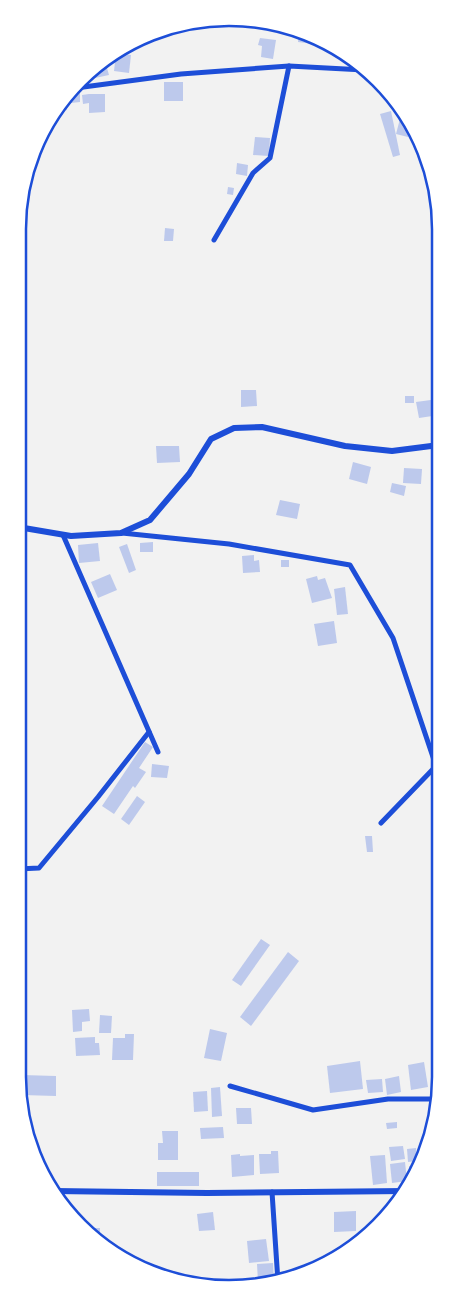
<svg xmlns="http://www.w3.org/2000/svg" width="458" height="1306" font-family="Roboto,sans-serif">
<rect width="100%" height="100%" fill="#f2f2f2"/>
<g fill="#bdc9ec">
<polygon points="299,31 315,38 314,44 298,42"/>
<polygon points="260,38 276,40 273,59 261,57 262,46 258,45"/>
<polygon points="136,41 133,52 123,48 124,46"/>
<polygon points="341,51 349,58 341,57"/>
<polygon points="116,53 131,55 129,73 114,71"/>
<polygon points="107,68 109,75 95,78 93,72 95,70"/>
<rect x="164" y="82" width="19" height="19"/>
<polygon points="387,88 388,89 395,100 386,99"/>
<polygon points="80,93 80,102 71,103 71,94"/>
<polygon points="89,94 105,94 105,112 89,113 89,103 83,104 82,95"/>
<polygon points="65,97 67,110 55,112 61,100"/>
<polygon points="400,107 411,124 408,137 396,134 401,115 398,114"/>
<polygon points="391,111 400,155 393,157 380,114"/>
<polygon points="255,137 270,138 269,156 253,155"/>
<polygon points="237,163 248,165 247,176 236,174"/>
<polygon points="228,187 234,188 233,195 227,194"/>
<polygon points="165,228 174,229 173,241 164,241"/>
<polygon points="241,390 256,390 257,406 241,407"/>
<rect x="405" y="396" width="9" height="7"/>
<polygon points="438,399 439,415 419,418 416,402"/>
<polygon points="156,446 179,446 180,462 157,463"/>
<polygon points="353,462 371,467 367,484 349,479"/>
<polygon points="404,468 422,469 421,484 403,483"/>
<polygon points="392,483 406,486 404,496 390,492"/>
<polygon points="280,500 300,504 297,519 276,515"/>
<polygon points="153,542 153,552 140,552 140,543"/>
<polygon points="98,543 100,561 79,563 78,545"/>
<polygon points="127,544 136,570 129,573 119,547"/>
<polygon points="254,555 254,561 259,560 260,572 243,573 242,556"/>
<rect x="281" y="560" width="8" height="7"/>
<polygon points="110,574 117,590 98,598 91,582"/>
<polygon points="317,576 318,580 325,578 332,598 312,603 306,579"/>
<polygon points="345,587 348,614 337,615 334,589"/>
<polygon points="334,621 337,643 318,646 314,624"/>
<polygon points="145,742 153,747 139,768 146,772 135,788 133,786 114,814 102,806"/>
<polygon points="152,764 169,766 167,778 151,777"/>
<polygon points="137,796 145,802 129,825 121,819"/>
<polygon points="365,836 372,836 373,852 367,852"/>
<polygon points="261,939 270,945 241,986 232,980"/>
<polygon points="288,952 299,961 251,1026 240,1017"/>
<polygon points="89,1009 90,1021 82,1022 82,1031 73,1032 72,1010"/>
<polygon points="100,1015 112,1016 111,1033 99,1033"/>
<polygon points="210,1029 227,1033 221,1061 204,1058"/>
<polygon points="125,1034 134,1034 133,1060 112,1060 113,1038 125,1038"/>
<polygon points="95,1037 95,1043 99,1043 100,1055 76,1056 75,1038"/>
<polygon points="360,1061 363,1089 330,1093 327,1066"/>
<polygon points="424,1062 428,1087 411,1090 408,1065"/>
<polygon points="22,1075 56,1076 56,1096 22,1095"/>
<polygon points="399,1076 401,1092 387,1095 385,1079"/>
<polygon points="382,1079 383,1092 368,1093 366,1080"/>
<polygon points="220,1087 222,1116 212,1117 211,1088"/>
<polygon points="207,1091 208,1111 194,1112 193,1092"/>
<polygon points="236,1108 251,1108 252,1124 237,1124"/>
<polygon points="430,1108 436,1108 435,1118 430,1118"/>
<polygon points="397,1122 397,1128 387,1129 386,1123"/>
<polygon points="223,1127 224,1138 201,1139 200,1128"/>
<polygon points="162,1131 178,1131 178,1160 158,1160 158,1143 163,1143"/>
<polygon points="403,1146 405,1159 391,1161 389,1147"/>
<polygon points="416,1148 417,1161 408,1162 407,1149"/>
<polygon points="271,1151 278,1151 279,1173 260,1174 259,1154 271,1154"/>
<polygon points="240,1154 240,1156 254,1155 254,1175 232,1177 231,1155"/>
<polygon points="385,1155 387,1183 373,1185 370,1156"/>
<polygon points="405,1162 407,1181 392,1183 390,1164"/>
<polygon points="409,1166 418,1166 410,1184"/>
<rect x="157" y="1172" width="42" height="14"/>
<polygon points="356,1211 356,1231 334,1232 334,1212"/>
<polygon points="213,1212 215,1230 199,1231 197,1214"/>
<polygon points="85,1228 100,1228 100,1240 91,1233"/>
<polygon points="266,1239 269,1261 249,1263 247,1241"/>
<polygon points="273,1263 274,1281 258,1282 257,1264"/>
</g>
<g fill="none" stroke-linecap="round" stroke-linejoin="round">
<g stroke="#1d4ed8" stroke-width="5">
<polyline points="76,88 181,74 289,66 364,70"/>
<polyline points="214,240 253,173 270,158 289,66"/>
<polyline points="122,533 229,544 350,565 393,638 436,766 381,823"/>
<polyline points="63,535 158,752"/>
<polyline points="18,869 39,868 98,797 149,732"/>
<polyline points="230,1086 313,1110 388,1099 438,1099"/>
<polyline points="272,1192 278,1282"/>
</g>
<g stroke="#1d4ed8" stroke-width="6">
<polyline points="18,527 71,536 121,533 150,520 189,474 211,439 234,428 262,427 345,446 392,451 439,445"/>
<polyline points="54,1191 207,1193 406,1191"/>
</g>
</g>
<path d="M0 0H458V1306H0ZM229 26H229A203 203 0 0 1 432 229V1077A203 203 0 0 1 229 1280H229A203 203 0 0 1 26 1077V229A203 203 0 0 1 229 26Z" fill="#fff" fill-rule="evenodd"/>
<path fill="none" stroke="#1d4ed8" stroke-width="2.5" d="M229 26H229A203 203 0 0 1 432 229V1077A203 203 0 0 1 229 1280H229A203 203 0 0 1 26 1077V229A203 203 0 0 1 229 26Z"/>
</svg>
